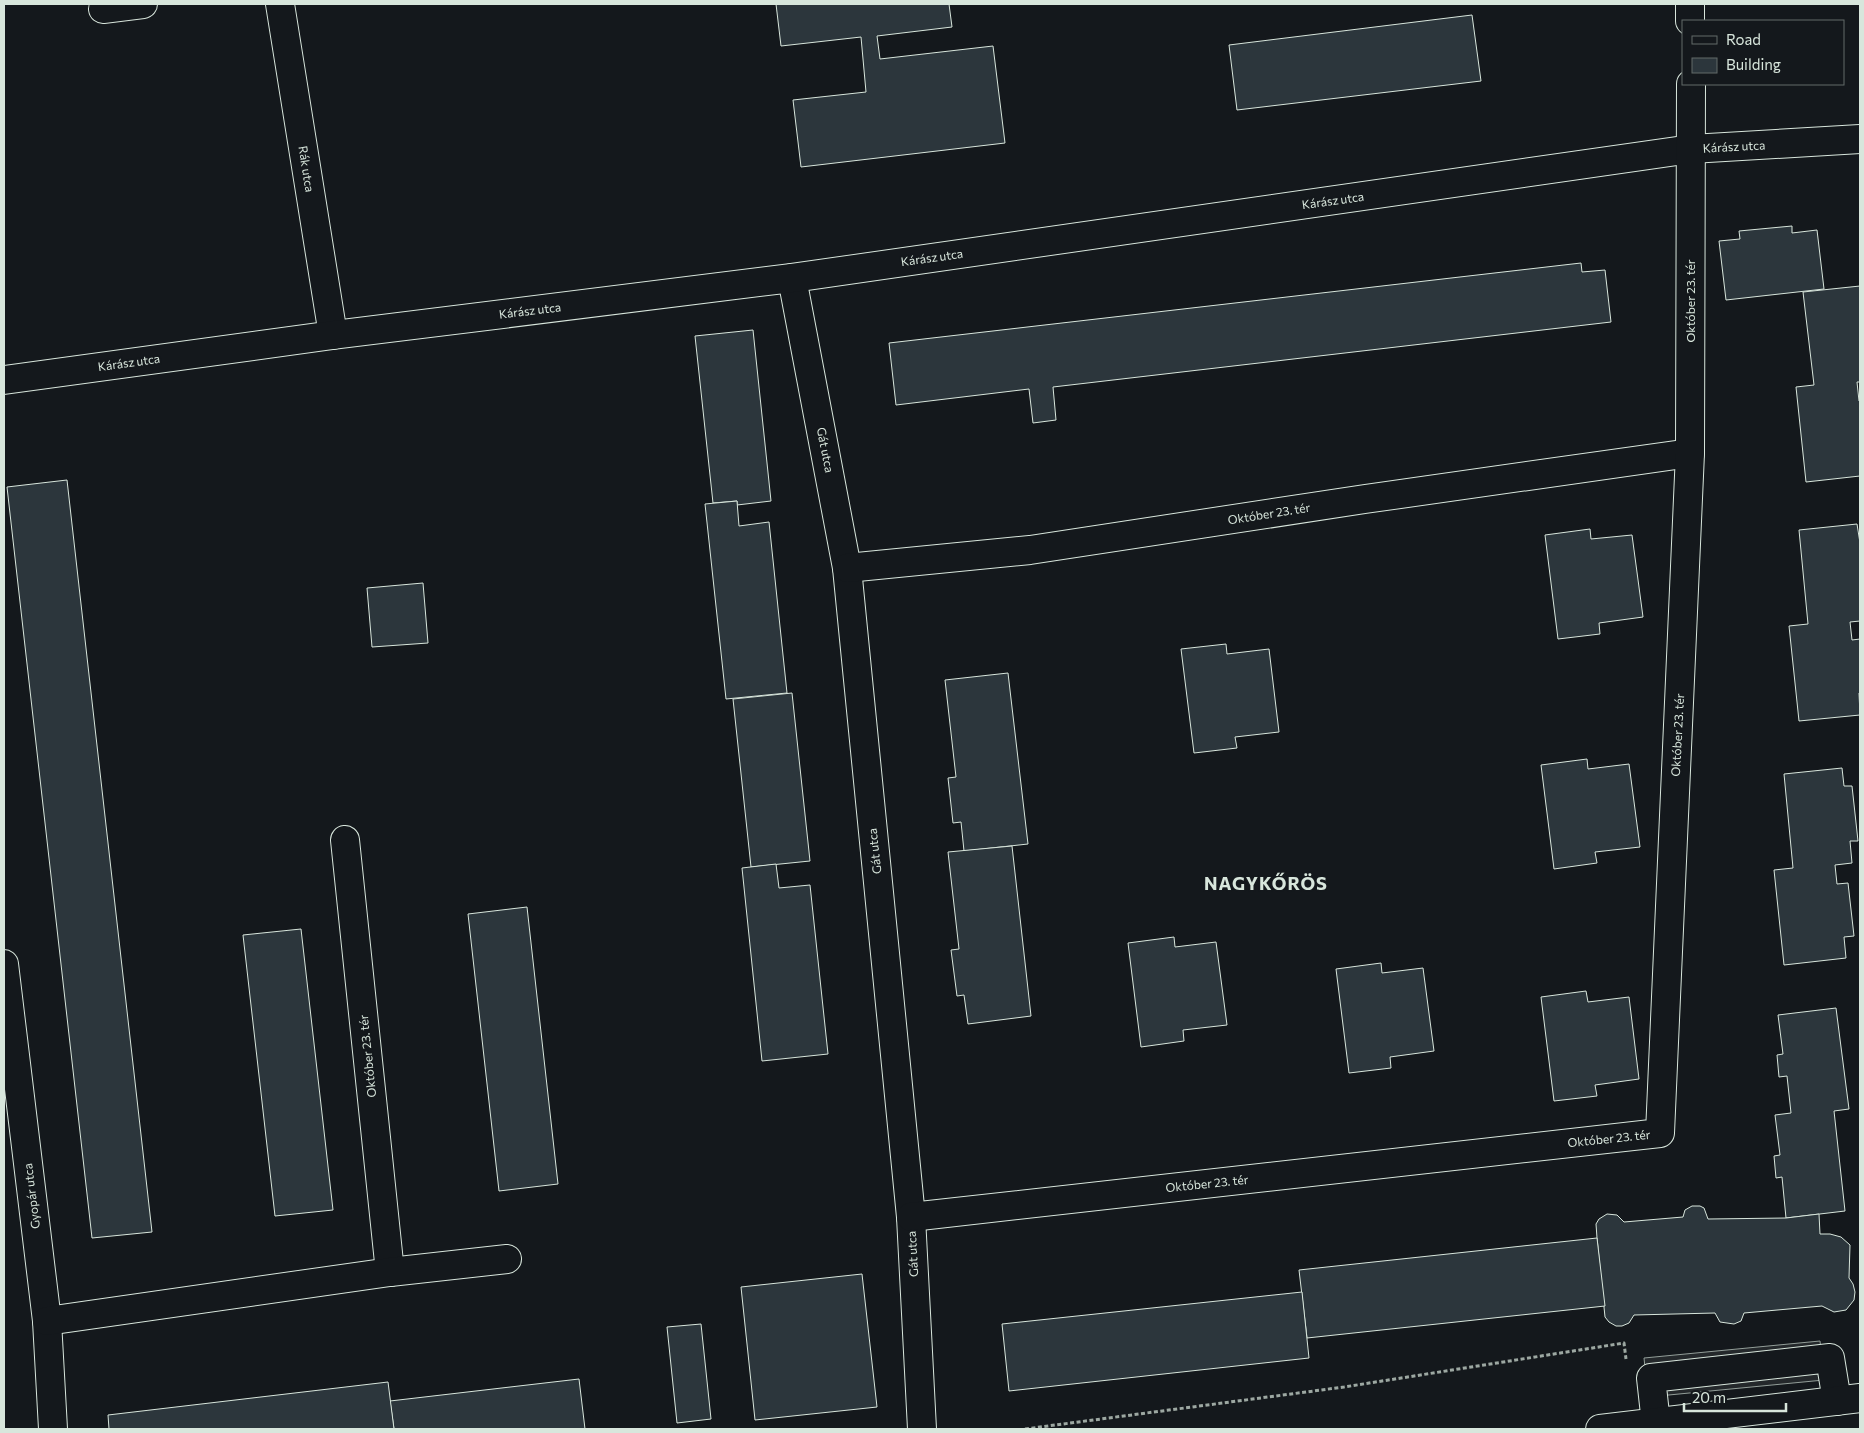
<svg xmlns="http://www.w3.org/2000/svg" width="1864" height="1433" font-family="Commissioner,sans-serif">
<rect width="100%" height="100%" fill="#14181c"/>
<polygon fill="#24282b" stroke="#939e99" points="1820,1341 1824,1380 1648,1397 1644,1358"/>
<g fill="#2c363c" stroke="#d8e6dc">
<polygon points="776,4 949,4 952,27 877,36 880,59 993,46 1005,143 801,167 793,100 866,92 861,37 781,46"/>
<polygon points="1472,15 1481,81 1237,110 1229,45"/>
<polygon points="1792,226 1792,233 1817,230 1824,289 1726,300 1719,241 1740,239 1739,231"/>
<polygon points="1581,263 1582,272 1605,270 1611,322 1053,387 1056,420 1033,423 1029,389 896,405 889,343"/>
<polygon points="1860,286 1860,382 1857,382 1859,401 1860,401 1860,476 1806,482 1796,387 1814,385 1803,292"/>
<polygon points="753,330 771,501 737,505 737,501 713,503 695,336"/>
<polygon points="67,480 152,1232 92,1238 7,487"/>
<polygon points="737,501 739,526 769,522 787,693 726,699 705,504"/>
<polygon points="1857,524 1860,543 1860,621 1850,622 1852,640 1860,639 1860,693 1859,693 1860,715 1799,721 1789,626 1808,624 1799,530"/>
<polygon points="1590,529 1591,539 1632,535 1643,617 1599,623 1600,634 1558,639 1545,535"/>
<polygon points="423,583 428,643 372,647 367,588"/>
<polygon points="1226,644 1227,654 1269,649 1279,732 1235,737 1237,748 1194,753 1181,649"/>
<polygon points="1008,673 1028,844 964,851 961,822 953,823 948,778 956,777 945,680"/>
<polygon points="792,693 810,861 751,867 733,699"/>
<polygon points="1587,759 1588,769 1629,764 1640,847 1595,852 1597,863 1554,869 1541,765"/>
<polygon points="1842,768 1844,786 1852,786 1858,841 1850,841 1852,863 1835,865 1837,884 1848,883 1854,936 1844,937 1846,958 1784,965 1774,870 1793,868 1784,774"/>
<polygon points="1012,846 1031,1016 968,1024 964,995 957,996 951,950 959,949 948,852"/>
<polygon points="776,864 779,888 810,885 828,1054 762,1061 742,868"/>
<polygon points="527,907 558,1184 499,1191 468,914"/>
<polygon points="301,929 333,1210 275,1216 243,935"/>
<polygon points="1174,937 1175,947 1216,942 1227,1025 1183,1030 1184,1041 1141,1047 1128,943"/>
<polygon points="1381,963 1382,973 1423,968 1434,1051 1390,1057 1391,1068 1349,1073 1336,969"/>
<polygon points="1586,991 1588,1002 1629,997 1639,1079 1595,1085 1597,1096 1554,1101 1541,997"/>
<polygon points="1836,1008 1849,1109 1834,1111 1845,1211 1786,1218 1782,1177 1776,1178 1774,1156 1780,1155 1775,1115 1791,1113 1787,1076 1779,1077 1777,1055 1783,1054 1778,1015"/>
<polygon points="1692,1206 1700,1206 1704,1208 1708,1219 1786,1218 1819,1214 1820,1234 1830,1234 1841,1237 1850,1245 1849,1278 1853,1284 1855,1292 1854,1300 1846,1310 1834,1312 1822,1306 1744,1313 1741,1321 1734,1324 1720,1322 1715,1313 1634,1315 1629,1323 1622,1326 1616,1326 1609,1322 1605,1317 1597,1238 1596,1224 1599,1219 1607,1214 1617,1215 1624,1222 1683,1217 1685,1210"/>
<polygon points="1597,1238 1605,1306 1307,1338 1299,1270"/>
<polygon points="862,1274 877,1407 755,1420 741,1287"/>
<polygon points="1302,1292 1309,1358 1009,1391 1002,1324"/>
<polygon points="701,1324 711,1419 677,1423 667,1327"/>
<polygon points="579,1379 585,1429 394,1429 390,1401"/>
<polygon points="388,1382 394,1429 109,1429 108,1415"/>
</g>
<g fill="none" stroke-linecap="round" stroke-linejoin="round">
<g stroke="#d8e6dc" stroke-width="30">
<g id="minor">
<polyline points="280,4 333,335"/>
<polyline points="1690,4 1690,21"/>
<polyline points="103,9 143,4"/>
<polyline points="792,278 847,568 911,1217 922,1429"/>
<polyline points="4,380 333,335 792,278 1691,149 1860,139"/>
<polyline points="847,568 1030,550 1365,499 1690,453"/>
<polyline points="345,840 390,1272"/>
<polyline points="4,964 47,1321 53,1429"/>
<polyline points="911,1217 1660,1133 1690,453 1691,84"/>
<polyline points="47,1321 390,1272 507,1259"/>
<polyline points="1656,1423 1651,1378 1830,1358 1837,1401"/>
</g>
</g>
<g stroke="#d8e6dc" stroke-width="30">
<polyline id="primary" points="1600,1429 1860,1398"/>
</g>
<polyline stroke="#9da8a2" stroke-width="3" stroke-dasharray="4 2.5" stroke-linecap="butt" points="1025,1429 1344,1387 1624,1343 1626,1359"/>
<use href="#minor" stroke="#14181c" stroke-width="28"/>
<use href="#primary" stroke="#14181c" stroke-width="28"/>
</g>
<g text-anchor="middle" stroke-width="4" stroke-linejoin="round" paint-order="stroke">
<g font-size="12" fill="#d8e6dc" stroke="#14181c">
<text transform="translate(1734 147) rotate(-3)" y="4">Kárász utca</text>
<text transform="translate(306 169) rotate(81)" y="4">Rák utca</text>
<text transform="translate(1333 201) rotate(-8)" y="4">Kárász utca</text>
<text transform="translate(932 258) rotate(-8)" y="4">Kárász utca</text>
<text transform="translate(1691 301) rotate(-90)" y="4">Október 23. tér</text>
<text transform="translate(530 311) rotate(-7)" y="4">Kárász utca</text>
<text transform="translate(129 363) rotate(-8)" y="4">Kárász utca</text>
<text transform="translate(825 450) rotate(79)" y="4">Gát utca</text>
<text transform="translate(1269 514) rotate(-9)" y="4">Október 23. tér</text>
<text transform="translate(1678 735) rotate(-87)" y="4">Október 23. tér</text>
<text transform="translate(875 851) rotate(-96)" y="4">Gát utca</text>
<text transform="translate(368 1056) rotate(-96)" y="4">Október 23. tér</text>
<text transform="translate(1609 1139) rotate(-6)" y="4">Október 23. tér</text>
<text transform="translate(1207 1184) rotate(-6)" y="4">Október 23. tér</text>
<text transform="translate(32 1196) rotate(-97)" y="4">Gyopár utca</text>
<text transform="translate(913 1254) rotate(-93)" y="4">Gát utca</text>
</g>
<g font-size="18" font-weight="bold" letter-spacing="1" fill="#d8e6dc" stroke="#14181c">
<text x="1266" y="890">NAGYKŐRÖS</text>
</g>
</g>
<rect width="1864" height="1433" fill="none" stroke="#d8e6dc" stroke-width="10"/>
<rect x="1682" y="20" width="162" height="65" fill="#14181c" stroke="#626a69"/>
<rect x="1692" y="36" width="25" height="8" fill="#14181c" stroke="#626a69"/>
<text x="1726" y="45" font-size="15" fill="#d8e6dc">Road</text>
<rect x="1692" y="58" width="25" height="15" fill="#2c363c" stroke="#626a69"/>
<text x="1726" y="70" font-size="15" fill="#d8e6dc">Building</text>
<path d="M1684 1403v8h102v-8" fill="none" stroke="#d8e6dc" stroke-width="2.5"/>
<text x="1692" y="1403" font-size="15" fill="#d8e6dc" stroke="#14181c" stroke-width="4" paint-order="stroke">20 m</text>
</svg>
